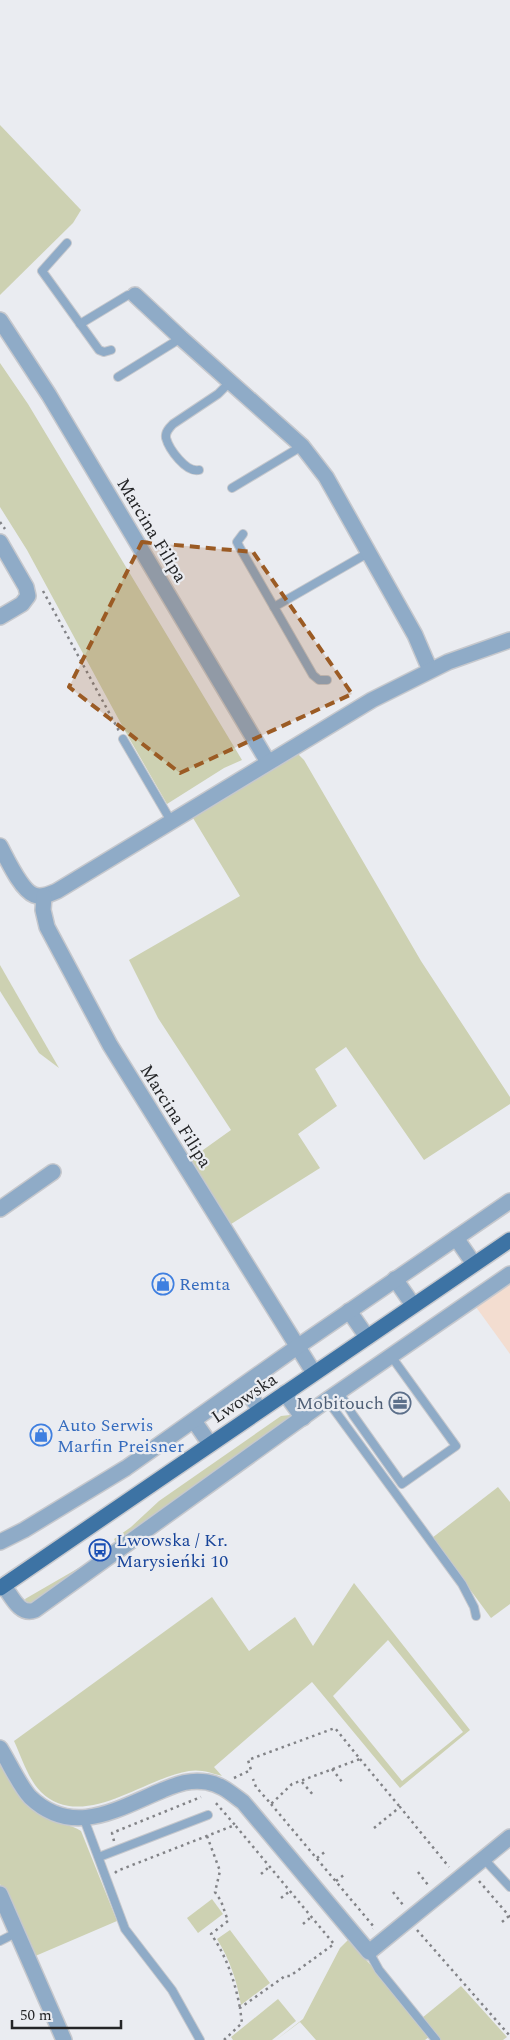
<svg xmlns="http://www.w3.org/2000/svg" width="510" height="2040" font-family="Spectral,serif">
<rect width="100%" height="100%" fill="#eaecf1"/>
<polygon fill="#f3ddd0" points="506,1281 510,1283 510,1354 476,1307 475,1303"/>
<g fill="#cdd1b2" fill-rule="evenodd">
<polygon points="0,125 81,210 73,223 0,295"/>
<polygon points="0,363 28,404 242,760 224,768 167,804 125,731 27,550 0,507"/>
<polygon points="297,753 304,760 421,961 510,1097 510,1104 424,1160 346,1047 315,1069 337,1106 298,1134 320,1168 228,1226 189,1160 231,1130 158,1018 129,960 240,896 193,818 229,793"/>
<polygon points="0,965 59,1068 39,1053 0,991"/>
<polygon points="290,1415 292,1416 32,1605 27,1605 25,1599 82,1566 116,1543 114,1539 131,1527 159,1501 281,1416"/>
<polygon points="498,1487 510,1502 510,1604 491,1618 432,1538"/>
<path d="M354,1583L470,1730L400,1788L312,1682L214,1767L222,1776C211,1773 201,1769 189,1771C144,1778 82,1832 41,1792C28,1779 22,1758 14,1741L212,1597L249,1651L295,1617L313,1646ZM388,1640L463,1732L402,1781L333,1696Z"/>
<path d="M0,1765C12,1785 27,1808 48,1819C59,1825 71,1824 81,1831L117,1921L33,1957L0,1884Z"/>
<polygon points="212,1899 223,1914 198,1933 187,1918"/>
<path d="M230,1930L270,1983L241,2005C237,1981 230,1960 217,1939Z"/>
<polygon points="348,1940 378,1973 429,2037 425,2040 316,2040 300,2022 276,2040 303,2019 340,1948"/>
<polygon points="461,1986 507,2037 503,2040 441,2040 422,2018"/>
<polygon points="278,1999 296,2021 272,2040 233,2040 231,2037"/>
</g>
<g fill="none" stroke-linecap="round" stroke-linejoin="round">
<g stroke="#c6c8cd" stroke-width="10">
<g id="service">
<polyline points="67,243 42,271 99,350 104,352 111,350"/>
<polyline points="80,324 128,295 135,295"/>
<polyline points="118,377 181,338"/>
<path d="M199,470C186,473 169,449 166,438C165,432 169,428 173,424L218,394L230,382"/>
<polyline points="232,488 302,446"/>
<polyline points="243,534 237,542 240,548 274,607"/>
<polyline points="327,680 319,680 313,675 274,607 368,553"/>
<polyline points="123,739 171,821"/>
<polyline points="339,1392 353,1415 402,1484 456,1446 391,1356"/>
<polyline points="327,1400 462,1584 474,1607 476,1616"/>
<polyline points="84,1819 125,1929 172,1990 200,2040"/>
<polyline points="99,1857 208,1815"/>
<polyline points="483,1858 510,1887"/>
<polyline points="0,1941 18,1932"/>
<polyline points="369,1952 379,1970 436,2040"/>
</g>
</g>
<g stroke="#c6c8cd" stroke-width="18">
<g id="minor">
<polyline points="135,295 181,338 302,446 326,477 415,635 430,670"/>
<polyline points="0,320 49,395 268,762"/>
<polyline points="0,542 26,587 28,596 22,604 0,617"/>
<path d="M0,846C7,859 21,890 34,895C42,898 50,894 57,891L372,700L448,662L510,640"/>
<polyline points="44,896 43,910 47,927 110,1045 314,1373"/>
<polyline points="0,1209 53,1172"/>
<polyline points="456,1238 474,1264"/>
<polyline points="395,1279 413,1305"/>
<polyline points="349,1311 367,1337"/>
<polyline points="243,1386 260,1410"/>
<polyline points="285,1393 303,1418"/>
<polyline points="194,1421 210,1444"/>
<polyline points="0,1542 24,1530 126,1468 297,1347 510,1201"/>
<path d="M4,1586C12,1597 20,1616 35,1610L327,1400L510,1274"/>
<path d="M0,1748C9,1762 19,1785 30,1797C73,1838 117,1809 163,1790C178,1784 190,1779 207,1782C221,1784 232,1794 243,1802L369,1952L510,1837"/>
<polyline points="0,1894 64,2040"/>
</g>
</g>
<g stroke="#c6c8cd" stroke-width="18">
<polyline id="primary" points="0,1588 510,1240"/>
</g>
<g stroke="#828387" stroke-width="2.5" stroke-dasharray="2.5 4" stroke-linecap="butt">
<polyline points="0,522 5,529"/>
<polyline points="43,591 119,731"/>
<polyline points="360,1759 400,1807"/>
<polyline points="332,1769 343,1783"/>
<polyline points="234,1778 251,1770 248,1760 335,1728 360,1759 292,1784 271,1804 256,1787 253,1779"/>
<polyline points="302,1782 314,1796"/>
<polyline points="271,1804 374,1927 373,1929"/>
<polyline points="374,1828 400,1807 449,1867"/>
<path d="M207,1836L220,1871L215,1892L221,1901L228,1921L211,1934C227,1957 235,1982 240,2008"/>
<polyline points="114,1841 112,1833 201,1797"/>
<polyline points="317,1858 326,1851"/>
<polyline points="418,1872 428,1885"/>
<polyline points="115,1873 117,1871 235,1825 215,1802"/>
<polyline points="261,1874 269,1867"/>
<polyline points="336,1881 345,1874"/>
<polyline points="479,1881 510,1917"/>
<polyline points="393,1892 403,1905"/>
<polyline points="281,1898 290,1891"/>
<polyline points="502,1922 509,1916"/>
<polyline points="303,1924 311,1917"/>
<polyline points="417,1930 510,2036"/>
<polyline points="224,2040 242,2023 240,2008 285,1976 290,1976 334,1944 235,1825"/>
</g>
<use href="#service" stroke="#8fabc7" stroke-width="8"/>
<use href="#minor" stroke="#8fabc7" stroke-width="15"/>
<use href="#primary" stroke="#3d73a4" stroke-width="15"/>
</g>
<path fill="#9b5b24" fill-opacity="0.2" stroke="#9b5b24" stroke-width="4" stroke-dasharray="10 6" stroke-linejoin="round" d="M142,542L253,552L352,694L180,773L69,687Z"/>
<defs>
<g id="shop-ring" transform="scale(1.125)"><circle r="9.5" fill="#eaecf1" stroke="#3f7fe0" stroke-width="1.5"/><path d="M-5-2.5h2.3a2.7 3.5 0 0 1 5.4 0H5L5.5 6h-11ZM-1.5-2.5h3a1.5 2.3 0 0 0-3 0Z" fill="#3f7fe0"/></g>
<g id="office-ring" transform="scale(1.125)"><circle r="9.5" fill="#eaecf1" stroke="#5c6f8a" stroke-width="1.5"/><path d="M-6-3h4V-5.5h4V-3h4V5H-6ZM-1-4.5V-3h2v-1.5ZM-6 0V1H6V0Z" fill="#5c6f8a"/></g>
<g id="bus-ring" transform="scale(1.125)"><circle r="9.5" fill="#eaecf1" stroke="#1a4fb4" stroke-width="1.5"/><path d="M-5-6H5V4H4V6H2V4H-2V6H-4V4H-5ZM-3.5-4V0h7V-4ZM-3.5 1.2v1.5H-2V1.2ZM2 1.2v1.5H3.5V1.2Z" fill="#1a4fb4"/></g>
</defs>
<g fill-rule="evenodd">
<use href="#shop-ring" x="163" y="1284"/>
<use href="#office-ring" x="400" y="1403"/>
<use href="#shop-ring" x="41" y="1435"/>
<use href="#bus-ring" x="100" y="1550"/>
</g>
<g text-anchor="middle" stroke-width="4.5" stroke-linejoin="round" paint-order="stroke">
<g font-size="18" fill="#242527" stroke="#eaecf1">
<text transform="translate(152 530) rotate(59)" y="6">Marcina Filipa</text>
<text transform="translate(176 1116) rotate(58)" y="6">Marcina Filipa</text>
<text transform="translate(244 1398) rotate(-34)" y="6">Lwowska</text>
</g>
<g font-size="18" fill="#366cbe" stroke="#eaecf1" text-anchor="start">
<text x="179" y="1290">Remta</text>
<text x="57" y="1431">Auto Serwis<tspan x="57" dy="21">Marfin Preisner</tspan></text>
</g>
<g font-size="18" fill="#4e5e75" stroke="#eaecf1" text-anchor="end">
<text x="384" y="1409">Mobitouch</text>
</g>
<g font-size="18" fill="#164399" stroke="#eaecf1" text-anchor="start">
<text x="116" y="1546">Lwowska / Kr.<tspan x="116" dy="21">Marysieńki 10</tspan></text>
</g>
</g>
<path d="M12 2020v8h109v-8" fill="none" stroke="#242527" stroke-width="2.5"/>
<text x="20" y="2020" font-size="15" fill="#242527" stroke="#eaecf1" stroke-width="4" paint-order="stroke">50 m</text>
</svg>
